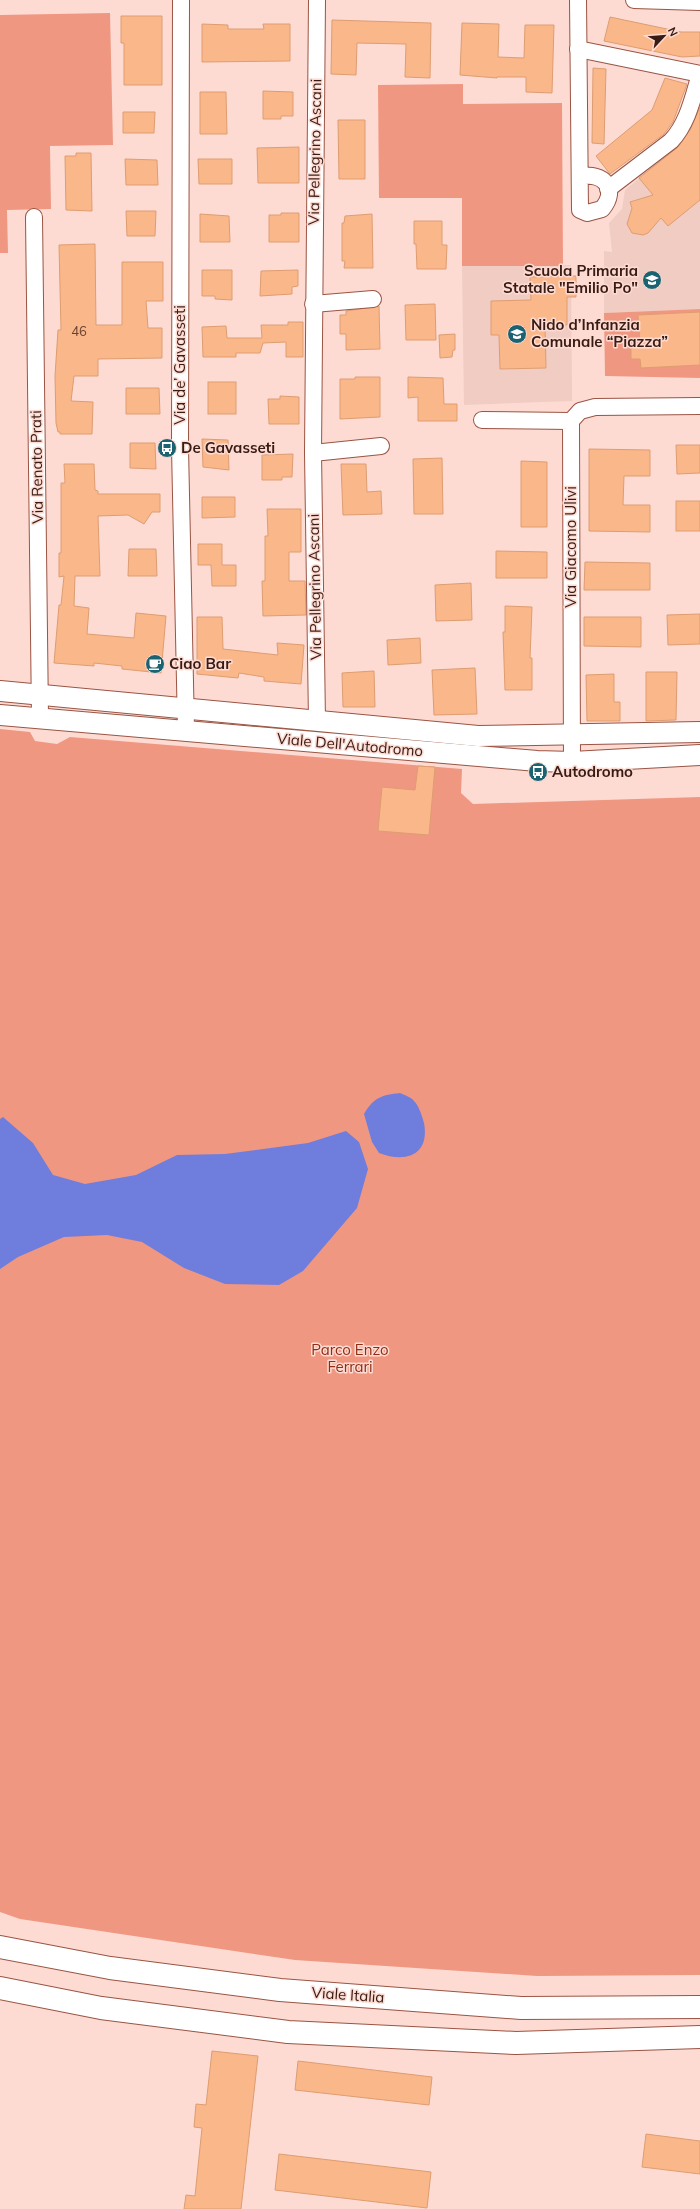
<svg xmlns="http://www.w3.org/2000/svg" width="700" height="2209" font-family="Mulish,sans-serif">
<rect width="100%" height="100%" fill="#fddbd3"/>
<g fill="#f0ccc3">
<polygon points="700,106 700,309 604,313 604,251 612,252 609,223 622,209 625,190 687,139"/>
<polygon points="571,265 572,401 464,405 462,266"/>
</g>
<g fill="#f09781">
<polygon points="110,13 113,145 50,146 51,209 7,210 8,253 0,253 0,15"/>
<polygon points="463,84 463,104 562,103 563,266 462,266 462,198 379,198 378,85"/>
<polygon points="700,309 700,378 605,376 604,313"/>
<polygon points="0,729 30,732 35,741 57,744 70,737 462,769 461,793 473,804 700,797 700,1975 537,1976 295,1960 20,1919 0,1912"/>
</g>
<g fill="#6f7ddc">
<path d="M400,1093C404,1095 411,1097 414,1101C419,1106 422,1116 424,1123C430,1156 405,1163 379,1153L372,1142L364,1114C374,1097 382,1095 400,1093Z"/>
<polygon points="3,1117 33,1143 53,1175 85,1184 136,1175 177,1155 225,1154 308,1143 346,1131 359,1142 368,1169 357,1208 303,1271 279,1285 225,1284 184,1268 142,1242 107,1235 64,1237 18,1257 0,1269 0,1119"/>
</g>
<g fill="#fab78a" stroke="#de9d71">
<polygon points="121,16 162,16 162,85 124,85 124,43 121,43"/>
<polygon points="610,17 681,32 700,32 700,56 682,57 604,41"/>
<polygon points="332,20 431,23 430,78 405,77 406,44 357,43 356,75 331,74"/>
<polygon points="462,23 499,24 498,57 524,58 525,25 554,25 552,93 526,92 526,77 497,77 497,78 460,75"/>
<polygon points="202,24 228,25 228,29 264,29 263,24 290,24 290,61 202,62"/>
<polygon points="593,68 606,69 604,144 592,143"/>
<polygon points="665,78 687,84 673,122 664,134 610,174 596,156 652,110"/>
<polygon points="263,91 293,92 293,116 281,116 281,119 263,119"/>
<polygon points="200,92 226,92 227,134 200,134"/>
<polygon points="700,107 700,200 668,226 661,218 648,233 643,235 632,233 627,224 632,208 630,202 653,195 639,178 678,147 690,130"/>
<polygon points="123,112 155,112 154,133 123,133"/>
<polygon points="338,120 365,120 365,179 339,179"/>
<polygon points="299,147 299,183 258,183 257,148"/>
<polygon points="76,153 91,153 92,211 66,210 65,156 76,156"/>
<polygon points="125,159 157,160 158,185 126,185"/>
<polygon points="198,159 232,159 232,184 199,184"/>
<polygon points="126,211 156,211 155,236 127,236"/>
<polygon points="281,213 299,213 299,242 269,242 269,215 281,215"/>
<polygon points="200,214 229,216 230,242 200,242"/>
<polygon points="372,214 373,268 344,268 345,261 342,261 342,223 344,223 345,216"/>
<polygon points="414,221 442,221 442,245 447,245 446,269 417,269 416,244 414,244"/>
<polygon points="95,244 96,325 122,325 122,262 163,262 163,301 146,301 148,328 162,328 162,358 98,359 98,376 74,376 71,401 93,402 92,434 60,434 60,432 58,432 56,423 55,376 58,330 61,330 59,245"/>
<polygon points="202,270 232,270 232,300 215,299 215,296 202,296"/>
<polygon points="298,270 298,286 292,287 292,294 260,296 261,271"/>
<polygon points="576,276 576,297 567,297 567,325 545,325 546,368 500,369 499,335 491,335 491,301 531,300 530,277"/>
<polygon points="435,304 436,340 406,340 405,305"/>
<polygon points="379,306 380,349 346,350 346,334 340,334 340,315 346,315 346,311"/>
<polygon points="700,312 700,365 641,368 640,359 631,359 631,344 640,344 638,315"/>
<polygon points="288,322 303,322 303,357 286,357 286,342 263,343 260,353 236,353 236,357 203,357 202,327 226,326 227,338 262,338 261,325 288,325"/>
<polygon points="455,334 455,350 453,350 452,357 440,358 439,335"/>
<polygon points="355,377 380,377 380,417 340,419 340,379 355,379"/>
<polygon points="408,377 443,378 444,404 457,404 457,421 418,421 418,397 408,398"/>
<rect x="208" y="382" width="28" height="32"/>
<polygon points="126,388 159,388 160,414 126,414"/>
<polygon points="280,396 299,397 299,424 269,424 268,399 280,399"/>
<polygon points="202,439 228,440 229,470 203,467"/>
<polygon points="130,443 155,443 156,469 130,468"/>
<polygon points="676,445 700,445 700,473 677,474"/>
<polygon points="589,449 650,450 650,476 624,476 623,505 650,505 650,532 589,531"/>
<polygon points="293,454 292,477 282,477 282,480 262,480 262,455"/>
<polygon points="442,458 443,514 414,514 413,459"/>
<polygon points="521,461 547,462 547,527 521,527"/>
<polygon points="64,464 94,464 95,490 98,491 98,494 160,494 160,512 152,512 144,524 128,515 98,516 100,576 75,576 74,606 89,608 87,634 134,638 136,613 166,616 161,673 122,669 122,666 94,663 94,666 54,663 59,605 61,605 64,576 59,577 59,553 61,553 61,483 65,483"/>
<polygon points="341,464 366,464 367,492 381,491 382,514 343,515"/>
<polygon points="202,497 235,497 235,517 202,518"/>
<rect x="676" y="501" width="24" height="30"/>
<polygon points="267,509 301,509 301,552 289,552 289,581 305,581 306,615 263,616 262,581 265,581 265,536 268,536"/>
<polygon points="198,544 222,544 222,565 236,565 236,586 212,586 211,565 198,565"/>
<polygon points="129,549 156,549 157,576 128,576"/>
<polygon points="496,551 547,552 547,578 496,578"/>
<polygon points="585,562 650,563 650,590 584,590"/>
<polygon points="471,583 472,620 436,621 435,585"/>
<polygon points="505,606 532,607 530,658 532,658 532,690 505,690 503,632 505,632"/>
<polygon points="700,614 700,644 668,645 667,615"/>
<polygon points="197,617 222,617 223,649 278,655 277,643 304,645 301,684 264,681 264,677 239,673 238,678 197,674"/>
<polygon points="584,617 641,617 641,647 584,646"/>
<polygon points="420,638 421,663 388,665 387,640"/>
<polygon points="475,668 477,714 434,715 432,670"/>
<polygon points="374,671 375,707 343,707 342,673"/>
<polygon points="646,672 677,672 676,720 646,721"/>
<polygon points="614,674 614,702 620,702 620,721 587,721 586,675"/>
<polygon points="418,766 435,767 429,835 378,831 382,787 415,790"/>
<polygon points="212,2051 258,2056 241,2209 184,2209 186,2195 195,2196 202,2128 194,2127 196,2104 206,2105"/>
<polygon points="298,2061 432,2077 429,2105 295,2090"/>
<polygon points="646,2134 700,2141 700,2174 642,2167"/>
<polygon points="279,2154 431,2172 427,2208 275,2190"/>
</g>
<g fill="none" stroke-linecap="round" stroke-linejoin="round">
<g stroke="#9a5443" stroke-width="18">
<g id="minor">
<polyline points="181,0 180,448 186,729"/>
<path d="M578,0L580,210L587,213L602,209C619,189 603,171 580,177"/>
<polyline points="634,0 700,2"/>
<polyline points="578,49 700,74"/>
<path d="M608,189L671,141C688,123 693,97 700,74"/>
<polyline points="34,217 40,717"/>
<polyline points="313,304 373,299"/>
<polyline points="482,420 571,421 572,762"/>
<polyline points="571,421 580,411 595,407 700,406"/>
<polyline points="313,453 381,446"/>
<polyline points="317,721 313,453 317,0"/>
</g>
</g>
<g stroke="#9a5443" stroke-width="22">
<g id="tertiary">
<polyline points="0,691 478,736 700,732"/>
<polyline points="0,715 537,761 572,762 700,755"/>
</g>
</g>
<g stroke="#9a5443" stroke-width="24">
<g id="secondary">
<polyline points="0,1947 110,1968 280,1990 521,2008 700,2007"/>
<polyline points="0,1988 101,2008 288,2032 516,2043 700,2037"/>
</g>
</g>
<use href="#minor" stroke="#fff" stroke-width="16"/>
<use href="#tertiary" stroke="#fff" stroke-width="20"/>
<use href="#secondary" stroke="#fff" stroke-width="22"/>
</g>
<defs>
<g id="school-disc" transform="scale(1)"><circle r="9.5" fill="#1c6372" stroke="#fddbd3"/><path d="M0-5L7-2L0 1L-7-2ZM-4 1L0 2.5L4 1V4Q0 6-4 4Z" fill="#fff"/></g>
<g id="bus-disc" transform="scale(1)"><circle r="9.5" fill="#1c6372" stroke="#fddbd3"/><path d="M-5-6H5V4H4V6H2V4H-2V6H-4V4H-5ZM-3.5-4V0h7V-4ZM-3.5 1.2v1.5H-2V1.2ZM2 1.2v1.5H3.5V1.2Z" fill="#fff"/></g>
<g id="cafe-disc" transform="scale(1)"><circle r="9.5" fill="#1c6372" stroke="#fddbd3"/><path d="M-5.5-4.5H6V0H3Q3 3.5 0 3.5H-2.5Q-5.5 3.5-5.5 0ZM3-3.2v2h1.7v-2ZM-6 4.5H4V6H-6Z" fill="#fff"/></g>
</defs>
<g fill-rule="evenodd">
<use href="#school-disc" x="652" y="280"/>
<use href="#school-disc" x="517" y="334"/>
<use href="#bus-disc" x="167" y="448"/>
<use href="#cafe-disc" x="155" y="664"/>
<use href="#bus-disc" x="538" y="772"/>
</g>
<g text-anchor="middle" stroke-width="3" stroke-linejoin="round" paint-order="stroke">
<g font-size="13" fill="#684231">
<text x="79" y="336">46</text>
</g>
<g font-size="15" fill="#381b13" stroke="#fddbd3">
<text transform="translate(315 152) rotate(-89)" y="5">Via Pellegrino Ascani</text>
<text transform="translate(180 365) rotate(-90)" y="5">Via de’ Gavasseti</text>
<text transform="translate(37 467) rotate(-91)" y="5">Via Renato Prati</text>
<text transform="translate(571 547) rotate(-90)" y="5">Via Giacomo Ulivi</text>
<text transform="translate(315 587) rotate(-91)" y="5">Via Pellegrino Ascani</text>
<text transform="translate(350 745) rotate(5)" y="5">Viale Dell'Autodromo</text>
<text transform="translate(348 1995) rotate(4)" y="5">Viale Italia</text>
</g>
<g font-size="15" font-weight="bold" fill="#381b13" stroke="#fddbd3" text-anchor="start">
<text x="638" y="276" text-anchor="end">Scuola Primaria<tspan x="638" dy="17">Statale "Emilio Po"</tspan></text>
<text x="531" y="330">Nido d’Infanzia<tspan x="531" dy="17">Comunale “Piazza”</tspan></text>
<text x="181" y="453">De Gavasseti</text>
<text x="169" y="669">Ciao Bar</text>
<text x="552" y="777">Autodromo</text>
</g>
<g font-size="15" fill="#902d14" stroke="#fddbd3">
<text x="350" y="1355">Parco Enzo<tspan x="350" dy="17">Ferrari</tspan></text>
</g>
</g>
<g transform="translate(664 36) rotate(64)" stroke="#fddbd3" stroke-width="3" paint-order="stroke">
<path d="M0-3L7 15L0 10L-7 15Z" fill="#381b13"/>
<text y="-6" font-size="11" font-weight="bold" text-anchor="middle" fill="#381b13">N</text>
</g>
</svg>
